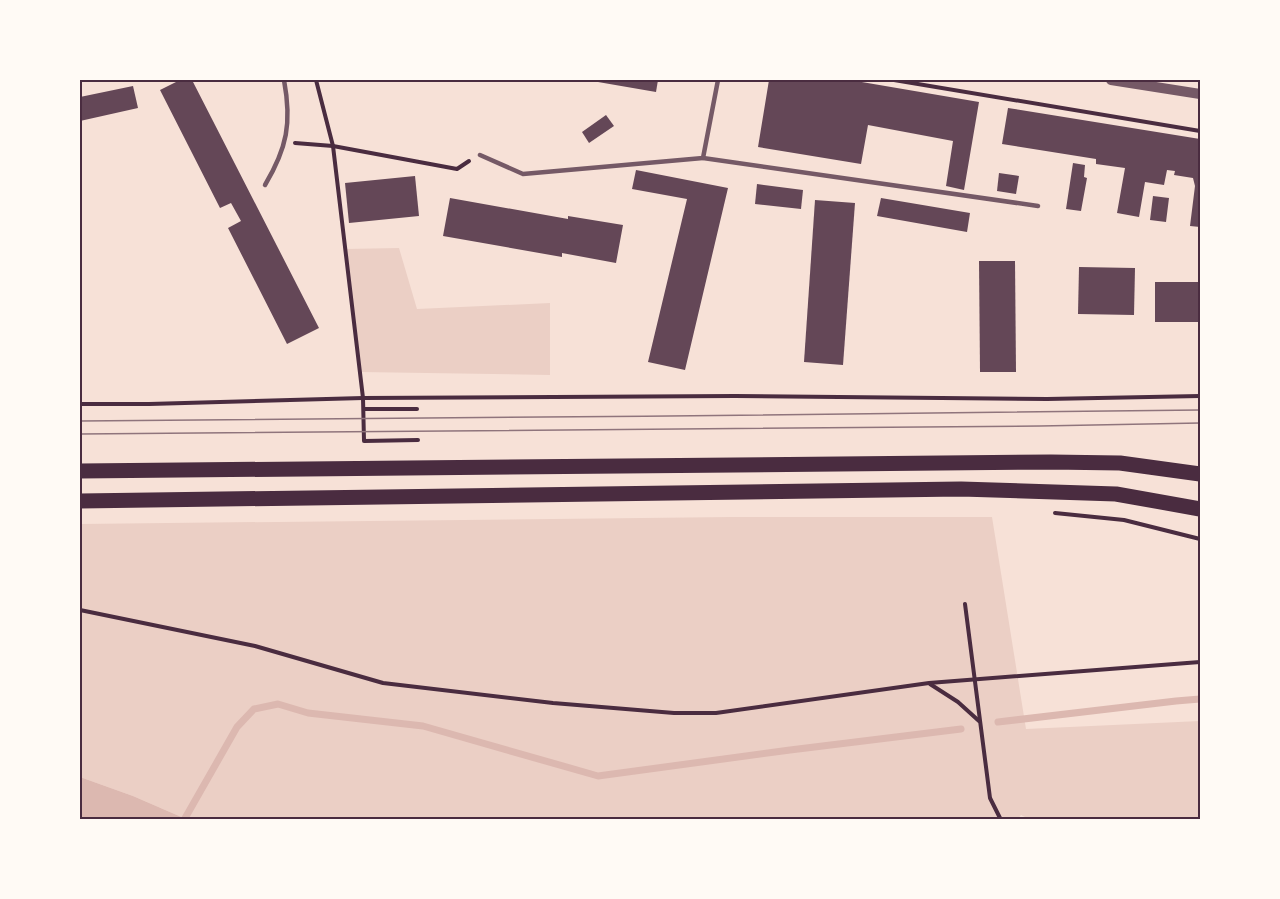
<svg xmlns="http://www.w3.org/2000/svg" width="1280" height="899" font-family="Overpass,sans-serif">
<rect width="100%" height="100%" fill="#f7e1d7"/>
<g fill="#ebcfc5">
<polygon points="399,248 417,309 550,303 550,375 360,372 345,249"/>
<polygon points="731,517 992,517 1026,729 1200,721 1200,819 1031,820 1021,815 1017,820 186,819 133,796 80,777 80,524"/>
</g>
<polygon fill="#dcb8b0" points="80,777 133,796 186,819 80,819"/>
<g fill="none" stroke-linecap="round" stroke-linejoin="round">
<g stroke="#dcb8b0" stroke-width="7">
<polyline points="998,722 1176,701 1200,699"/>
<polyline points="184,820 237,727 254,709 278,704 308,713 423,726 598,776 790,750 961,729"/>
</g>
</g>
<g fill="#644757">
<polygon points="180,80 192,80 319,328 287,344 228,228 241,221 231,203 220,208 160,90"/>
<polygon points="598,80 658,80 656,92 598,82"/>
<polygon points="769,80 850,80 979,102 964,190 946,186 953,141 868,125 861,164 758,147"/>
<polygon points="133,86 138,108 80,121 80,97"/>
<polygon points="1008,108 1200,139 1200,227 1190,226 1195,186 1193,178 1174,175 1175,171 1167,170 1164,185 1145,182 1139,217 1117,213 1125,168 1096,164 1096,159 1002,144"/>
<polygon points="606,115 614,126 589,143 582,132"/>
<polygon points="1073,163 1085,165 1084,177 1087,178 1081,211 1066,209"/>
<polygon points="636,170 728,188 685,370 648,362 687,199 632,189"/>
<polygon points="999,173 1019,176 1016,194 997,191"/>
<polygon points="415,176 419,216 349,223 345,183"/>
<polygon points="757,184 803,190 801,209 755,204"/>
<polygon points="1153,196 1169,198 1166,222 1150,220"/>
<polygon points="450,198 568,219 568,216 623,225 616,263 562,253 562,257 443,236"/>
<polygon points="881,198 970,213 967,232 877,216"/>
<polygon points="815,200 855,203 843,365 804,362"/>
<polygon points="979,261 1015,261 1016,372 980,372"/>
<polygon points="1079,267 1135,268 1134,315 1078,314"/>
<rect x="1155" y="282" width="45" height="40"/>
</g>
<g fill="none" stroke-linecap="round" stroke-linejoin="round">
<g stroke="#4a2c40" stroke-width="4">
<polyline points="316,80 333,146 363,398 364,441 418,440"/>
<polyline points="894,80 1200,131"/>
<polyline points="295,143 333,146 457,169 469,161"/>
<polyline points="80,404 149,404 363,398 735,396 1047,399 1200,396"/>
<polyline points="364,409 417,409"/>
<polyline points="1055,513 1124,520 1200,539"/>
<polyline points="965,604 990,798 1001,820"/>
<polyline points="80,610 255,646 383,683 553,703 674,713 716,713 929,683 1200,662"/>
<polyline points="930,684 958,702 979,721"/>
</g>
<g stroke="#755966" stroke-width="4.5">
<polyline points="480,155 523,174 703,158 718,80"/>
<polyline points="703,158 1038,206"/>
<path d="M265,185C287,148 292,123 284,80"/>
</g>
<polyline stroke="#755966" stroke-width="10" points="1111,80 1200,94"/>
<g stroke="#4a2c40" stroke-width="15">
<polyline points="80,471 1051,462 1120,463 1200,474"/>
<polyline points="80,501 961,489 1116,494 1200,509"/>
</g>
<g stroke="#8f747c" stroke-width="1.5">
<path d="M80,421C453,417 827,416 1200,410"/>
<polyline points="80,434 1040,426 1200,423"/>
</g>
</g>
<rect width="1280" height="899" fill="none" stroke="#fffaf5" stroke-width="162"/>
<rect x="81" y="81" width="1118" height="737" fill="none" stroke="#4a2c40" stroke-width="2"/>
</svg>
